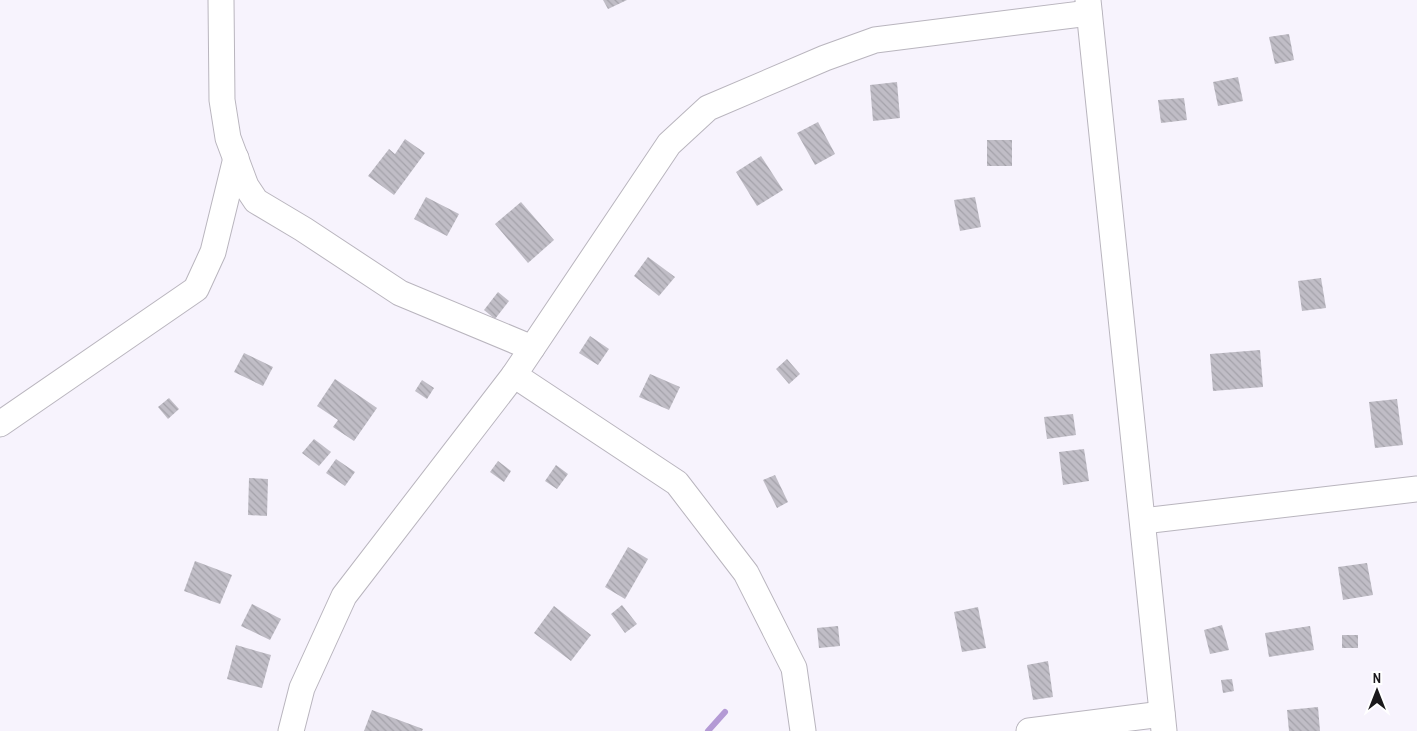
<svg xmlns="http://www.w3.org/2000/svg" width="1417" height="731" font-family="'Archivo Narrow',sans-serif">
<defs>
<pattern id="building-back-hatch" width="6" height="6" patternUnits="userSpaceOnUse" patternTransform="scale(1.25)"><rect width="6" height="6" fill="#c0bdc6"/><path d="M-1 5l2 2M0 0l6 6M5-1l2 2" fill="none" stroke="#a4a2aa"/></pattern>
</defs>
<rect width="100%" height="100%" fill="#f7f3fd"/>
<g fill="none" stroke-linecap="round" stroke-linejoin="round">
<polyline stroke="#b49ad5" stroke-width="6" points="708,731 725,712"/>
</g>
<g fill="url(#building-back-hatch)">
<polygon points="603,0 627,0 608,9"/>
<polygon points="1289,34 1294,60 1275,64 1269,37"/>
<polygon points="1238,77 1243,101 1218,106 1213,82"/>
<polygon points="897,82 900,118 873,121 870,85"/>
<polygon points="1184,98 1187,120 1161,123 1158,100"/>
<polygon points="818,122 835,154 815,165 797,133"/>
<polygon points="405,139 425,153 394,195 368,176 389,149 395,154"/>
<rect x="987" y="140" width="25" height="26"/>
<polygon points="761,156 783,190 757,206 736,172"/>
<polygon points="426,197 459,214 447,236 414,219"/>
<polygon points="975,197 981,227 960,231 954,200"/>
<polygon points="521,202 554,240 528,263 495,224"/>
<polygon points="648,257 675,277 659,296 634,276"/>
<polygon points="1321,278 1326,308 1302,311 1298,281"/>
<polygon points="498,292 509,301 495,319 484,310"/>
<polygon points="590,336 609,349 598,365 579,353"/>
<polygon points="1260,350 1263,387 1213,391 1210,354"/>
<polygon points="244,353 273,367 263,386 234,372"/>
<polygon points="787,359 800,374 789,384 776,369"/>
<polygon points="650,374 680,387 669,410 639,397"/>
<polygon points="335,379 377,408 354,441 333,427 338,420 317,406"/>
<polygon points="422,380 434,388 427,399 415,391"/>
<polygon points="169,398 179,409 168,419 158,407"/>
<polygon points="1397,399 1403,445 1375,448 1369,402"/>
<polygon points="1073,414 1076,435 1047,439 1044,417"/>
<polygon points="314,439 331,452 319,466 302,453"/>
<polygon points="1084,449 1089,481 1063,485 1059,452"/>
<polygon points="336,459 355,472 345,486 326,473"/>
<polygon points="498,461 511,471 504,482 490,472"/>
<polygon points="556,465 568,474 557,489 545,481"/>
<polygon points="775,475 788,502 777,508 763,480"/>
<polygon points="249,478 268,479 267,516 248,515"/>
<polygon points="628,547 648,559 625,599 605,587"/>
<polygon points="195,561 232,575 220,604 184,591"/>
<polygon points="1367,563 1373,595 1343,600 1338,567"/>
<polygon points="252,604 281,619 270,640 241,626"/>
<polygon points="622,605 637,624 625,633 611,614"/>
<polygon points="554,606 591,635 571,661 534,633"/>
<polygon points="978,607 986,648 962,652 954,612"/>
<polygon points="1222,625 1229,650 1210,654 1204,630"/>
<polygon points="838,626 840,646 819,648 817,628"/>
<polygon points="1310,626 1314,650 1269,657 1265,633"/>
<rect x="1342" y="635" width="16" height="13"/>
<polygon points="236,645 271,655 262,688 227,679"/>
<polygon points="1048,661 1053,697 1033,700 1027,665"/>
<polygon points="1232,679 1234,691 1223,693 1221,680"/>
<polygon points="1318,707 1320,731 1289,731 1287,710"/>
<polygon points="372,710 423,729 422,731 364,731"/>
</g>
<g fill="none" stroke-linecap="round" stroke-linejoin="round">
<g stroke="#b9b5be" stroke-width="27">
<g id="minor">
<polyline points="221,0 222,100 228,138 246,186 256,201 303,229 400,293 532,348"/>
<polyline points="1088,0 1164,731"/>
<polyline points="514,375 677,483 746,573 794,668 803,731"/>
<polyline points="0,424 196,289 213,252 236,158"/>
<polyline points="1143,521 1417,489"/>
<polyline points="291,731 302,688 344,596 514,375 669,144 708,108 825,58 875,40 1089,13"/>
<polyline points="1029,731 1162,714"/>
</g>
</g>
<use href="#minor" stroke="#fff" stroke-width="25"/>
</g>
<g transform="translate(1377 691)" stroke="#ffffff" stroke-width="4" paint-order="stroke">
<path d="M0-4L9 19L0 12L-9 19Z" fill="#1a181b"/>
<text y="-8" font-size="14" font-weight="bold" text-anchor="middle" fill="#1a181b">N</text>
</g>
</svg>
